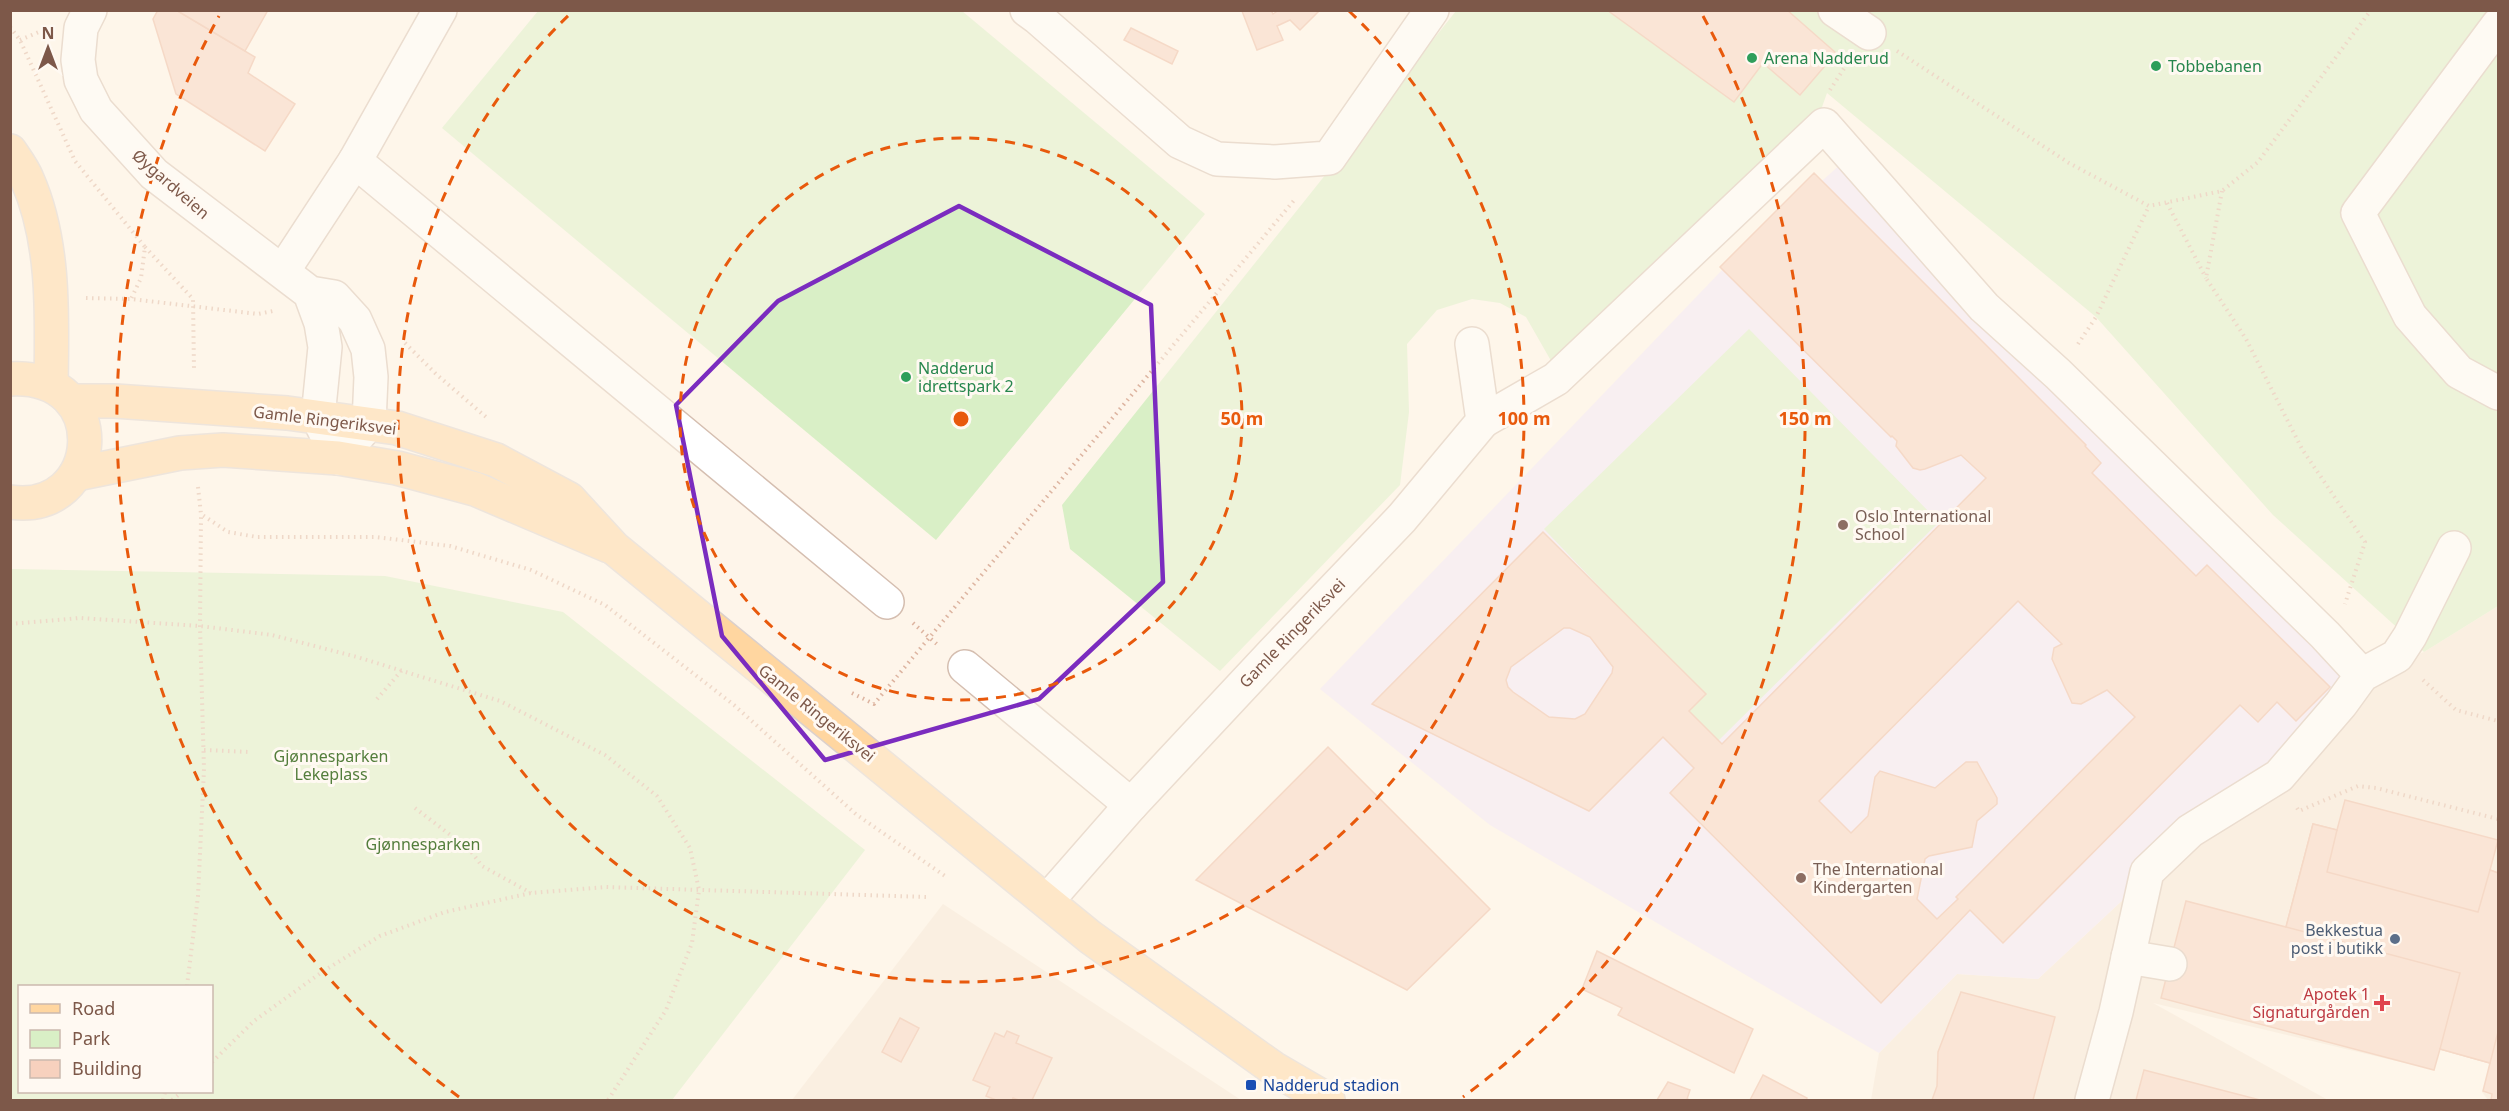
<svg xmlns="http://www.w3.org/2000/svg" width="2509" height="1111" font-family="'Noto Sans',sans-serif">
<rect width="100%" height="100%" fill="#fef5ea"/>
<g fill="#f7e7d7">
<polygon points="2498,606 2498,1100 2488,1100 2482,1092 2490,1063 2440,1049 2434,1070 2153,1003 2328,1100 1871,1100 1879,1053 1957,974 2038,979 2362,677 2424,652"/>
<polygon points="943,904 1241,1100 792,1100"/>
</g>
<polygon fill="#f2e6fb" points="1850,156 2362,677 2038,979 1957,974 1879,1053 1490,825 1320,689 1724,268"/>
<g fill="#d9efc6" fill-rule="evenodd">
<polygon points="538,11 962,11 1205,214 936,540 442,128"/>
<polygon points="1456,11 2498,11 2498,606 2424,652 2273,515 2096,317 1827,93 1817,121 1554,366 1526,317 1500,303 1472,299 1437,310 1407,344 1409,412 1400,485 1220,671 1070,549 1062,505"/>
<polygon points="1749,329 1939,522 1718,741 1686,710 1701,693 1544,529"/>
<path d="M11,569L385,576L563,612L865,850L672,1100H11ZM212,986V1092H20V986Z"/>
</g>
<g fill="#f7d1be" stroke="#ecb69d" stroke-width="1.5" fill-rule="evenodd">
<polygon points="158,10 176,10 255,57 248,73 295,104 265,151 176,94 153,19"/>
<polygon points="176,10 268,10 245,51"/>
<polygon points="1271,10 1273,14 1279,10 1320,10 1300,30 1290,20 1277,26 1283,40 1257,50 1242,11"/>
<polygon points="1607,10 1787,10 1836,53 1800,95 1763,63 1734,102"/>
<polygon points="1131,28 1178,51 1172,64 1124,40"/>
<path d="M1814,173L2086,445L2085,446L2101,463L2092,473L2196,576L2207,565L2330,687L2296,721L2277,702L2258,722L2240,705L2003,943L1970,910L1881,1003L1670,793L1694,768L1663,737L1589,811L1372,704L1543,532L1706,694L1689,711L1722,744L1986,478L1961,455L1925,469L1920,470L1913,468L1896,446L1897,441L1892,436L1891,437L1720,267ZM2018,601L2062,644L2054,648L2052,659L2072,703L2081,704L2107,690L2135,717L1956,897L1958,899L1937,919L1917,899L1925,859L1929,856L1972,847L1977,821L1997,804V798L1977,762H1966L1935,788L1880,771L1875,777L1868,816L1851,833L1819,801ZM1564,628H1570L1590,637L1613,667L1612,673L1585,714L1575,719L1549,717L1513,692L1508,687L1506,680L1511,667Z"/>
<polygon points="1328,747 1490,909 1407,990 1196,880"/>
<polygon points="2345,800 2498,840 2490,870 2498,873 2498,1100 2491,1100 2492,1094 2483,1091 2490,1063 2440,1049 2434,1070 2161,998 2186,901 2286,927 2313,824 2337,830"/>
<polygon points="2313,824 2337,830 2327,872 2478,912 2490,870 2498,873 2498,1032 2490,1063 2440,1049 2460,973 2286,927"/>
<polygon points="1597,951 1753,1029 1734,1073 1618,1015 1622,1008 1582,989"/>
<polygon points="1961,992 2055,1017 2033,1100 1932,1100 1937,1086 1938,1052"/>
<polygon points="900,1018 919,1028 901,1062 882,1052"/>
<polygon points="1007,1031 1019,1036 1016,1043 1052,1058 1032,1100 1019,1100 1013,1098 1012,1100 996,1100 986,1096 990,1087 973,1080 995,1033 1004,1037"/>
<polygon points="2144,1070 2260,1100 2136,1100"/>
<polygon points="1763,1075 1807,1098 1806,1100 1750,1100"/>
<polygon points="1668,1082 1690,1090 1687,1099 1690,1100 1657,1100"/>
</g>
<g fill="none" stroke-linecap="round" stroke-linejoin="round">
<g stroke="#d5beb0" stroke-width="36">
<g id="minor">
<polyline points="90,10 81,28 78,60 81,80 96,110 154,174 310,293 334,297 355,320 368,349 371,377 369,423 338,458 318,417 325,347 321,323 310,293"/>
<polyline points="1027,10 1038,18 1180,142 1217,159 1275,162 1329,158 1432,10"/>
<polyline points="1835,10 1869,33"/>
<polyline points="2498,25 2358,213 2410,316 2459,372 2498,393"/>
<polyline points="355,161 887,602"/>
<polyline points="283,271 355,161 440,10"/>
<polyline points="1483,421 1556,379 1824,125 1984,307 2058,374 2325,635 2362,675"/>
<polyline points="965,667 1131,805"/>
<polyline points="1047,901 1131,805 1273,653 1402,518 1483,421 1472,344"/>
<polyline points="2128,957 2170,964"/>
<polyline points="2092,1100 2116,1012 2147,872 2190,831 2279,776 2341,704 2362,675 2397,656 2410,636 2454,548"/>
</g>
</g>
<g stroke="#dbd0cc" stroke-width="36">
<g id="major">
<path d="M10,151C16,160 23,169 27,179C55,242 52,316 51,384"/>
<path d="M10,379C116,373 103,516 10,502"/>
<polyline points="72,401 115,401 287,413 397,428 496,460 569,499 614,548 1090,937 1273,1068 1328,1100"/>
<polyline points="76,474 180,453 223,450 338,458 397,468 475,489 609,546"/>
</g>
</g>
<g stroke="#ddb4a0" stroke-width="4" stroke-dasharray="1.5 4.5" stroke-linecap="butt">
<polyline points="10,27 20,40 75,161 145,247 141,278 131,299"/>
<polyline points="20,40 46,29"/>
<polyline points="1897,51 2069,163 2149,206 2222,191 2258,162 2371,10"/>
<polyline points="1830,90 1849,61"/>
<polyline points="2222,191 2206,278 2246,339 2302,449 2365,542 2345,604"/>
<polyline points="2167,203 2206,278"/>
<polyline points="145,247 193,299 194,370"/>
<polyline points="86,298 131,299 258,314 273,311"/>
<polyline points="405,343 436,374 486,417"/>
<polyline points="2078,344 2096,317 2149,206"/>
<polyline points="198,487 201,514 228,532 257,537 376,537 450,546 531,570 605,605 734,705 857,815 945,876"/>
<polyline points="913,623 939,646"/>
<polyline points="10,624 80,618 200,626 272,635 357,657 500,701 605,755 657,796 690,848 699,890 692,943 666,1010 608,1100"/>
<polyline points="2423,680 2456,710 2498,721"/>
<polyline points="852,693 874,704 1296,198"/>
<polyline points="377,699 402,670"/>
<polyline points="204,750 249,752"/>
<polyline points="415,808 470,850 482,866 531,893"/>
<polyline points="2297,808 2299,811 2358,786 2376,788 2498,819"/>
<polyline points="187,986 198,896 204,769 200,626 201,514"/>
<polyline points="212,1062 254,1021 322,972 380,936 445,912 531,893 606,887 927,897"/>
<polyline points="163,1100 165,1092"/>
<polyline points="172,1100 182,1092"/>
</g>
<use href="#minor" stroke="#fff" stroke-width="33"/>
<use href="#major" stroke="#ffd6a0" stroke-width="33"/>
</g>
<path d="M0 0H2509V1111H0ZM959,206L1151,305L1163,582L1039,699L825,760L722,636L676,405L778,301Z" fill="#fef5ea" fill-opacity=".55" fill-rule="evenodd"/>
<path fill="none" stroke="#7b2cbf" stroke-width="4.5" stroke-linejoin="round" d="M959,206L1151,305L1163,582L1039,699L825,760L722,636L676,405L778,301Z"/>
<g fill="none" stroke="#e8590c" stroke-width="3" stroke-dasharray="10 8">
<circle cx="961" cy="419" r="281"/>
<path d="M1349 11A563 563 0 1 1 573 11"/>
<path d="M459 1097A844 844 0 0 1 219 16M1703 16A844 844 0 0 1 1463 1097"/>
</g>
<g fill="#2e9e5b" stroke="#fff9f2" stroke-width="2">
<circle cx="1752" cy="58" r="6"/>
<circle cx="2156" cy="66" r="6"/>
<circle cx="906" cy="377" r="6"/>
</g>
<g fill="#8d6e63" stroke="#fff9f2" stroke-width="2">
<circle cx="1843" cy="525" r="6"/>
<circle cx="1801" cy="878" r="6"/>
</g>
<circle fill="#5c6f8a" stroke="#fff9f2" stroke-width="2" cx="2395" cy="939" r="6"/>
<path fill="#e0444e" stroke="#fff9f2" stroke-width="2" d="M2379 994h6v6h6v6h-6v6h-6v-6h-6v-6h6z"/>
<rect fill="#1a4fb4" stroke="#fff9f2" stroke-width="2" x="1245" y="1079" width="12" height="12" rx="3"/>
<g text-anchor="middle" stroke-width="6" stroke-linejoin="round" paint-order="stroke">
<g font-size="16" fill="#27864d" stroke="#fff9f2" text-anchor="start">
<text x="1764" y="64">Arena Nadderud</text>
<text x="2168" y="72">Tobbebanen</text>
<text x="918" y="374">Nadderud<tspan x="918" dy="18">idrettspark 2</tspan></text>
</g>
<g font-size="16" fill="#7d5849" stroke="#fff9f2">
<text transform="translate(171 184) rotate(41)" y="6">Øygardveien</text>
<text transform="translate(325 420) rotate(7)" y="6">Gamle Ringeriksvei</text>
<text transform="translate(1292 633) rotate(-46)" y="6">Gamle Ringeriksvei</text>
<text transform="translate(817 713) rotate(39)" y="6">Gamle Ringeriksvei</text>
</g>
<g font-size="16" fill="#785e54" stroke="#fff9f2" text-anchor="start">
<text x="1855" y="522">Oslo International<tspan x="1855" dy="18">School</tspan></text>
<text x="1813" y="875">The International<tspan x="1813" dy="18">Kindergarten</tspan></text>
</g>
<g font-size="16" fill="#547e3c" stroke="#fff9f2">
<text x="331" y="762">Gjønnesparken<tspan x="331" dy="18">Lekeplass</tspan></text>
<text x="423" y="850">Gjønnesparken</text>
</g>
<g font-size="16" fill="#4e5e75" stroke="#fff9f2" text-anchor="end">
<text x="2383" y="936">Bekkestua<tspan x="2383" dy="18">post i butikk</tspan></text>
</g>
<g font-size="16" fill="#be3a42" stroke="#fff9f2" text-anchor="end">
<text x="2370" y="1000">Apotek 1<tspan x="2370" dy="18">Signaturgården</tspan></text>
</g>
<g font-size="16" fill="#164399" stroke="#fff9f2" text-anchor="start">
<text x="1263" y="1091">Nadderud stadion</text>
</g>
</g>
<circle cx="961" cy="419" r="9" fill="#e8590c" stroke="#fff9f2" stroke-width="3"/>
<g font-size="18" text-anchor="middle" font-weight="bold" fill="#e8590c" stroke="#fff9f2" stroke-width="6" stroke-linejoin="round" paint-order="stroke">
<text x="1242" y="425">50 m</text>
<text x="1524" y="425">100 m</text>
<text x="1805" y="425">150 m</text>
</g>
<rect width="2509" height="1111" fill="none" stroke="#7d5849" stroke-width="24"/>
<rect x="18" y="985" width="195" height="108" fill="#fff9f2" stroke="#cbb9ae" stroke-width="1.5"/>
<rect x="30" y="1004" width="30" height="9" fill="#ffd6a0" stroke="#cbb9ae" stroke-width="1.5"/>
<text x="72" y="1015" font-size="18" fill="#7d5849">Road</text>
<rect x="30" y="1030" width="30" height="18" fill="#d9efc6" stroke="#cbb9ae" stroke-width="1.5"/>
<text x="72" y="1045" font-size="18" fill="#7d5849">Park</text>
<rect x="30" y="1060" width="30" height="18" fill="#f7d1be" stroke="#cbb9ae" stroke-width="1.5"/>
<text x="72" y="1075" font-size="18" fill="#7d5849">Building</text>
<g transform="translate(48 48)" stroke="#fff9f2" stroke-width="4.5" paint-order="stroke">
<path d="M0-4.5L10 22L0 15L-10 22Z" fill="#7d5849"/>
<text y="-9" font-size="16" font-weight="bold" text-anchor="middle" fill="#7d5849">N</text>
</g>
</svg>
